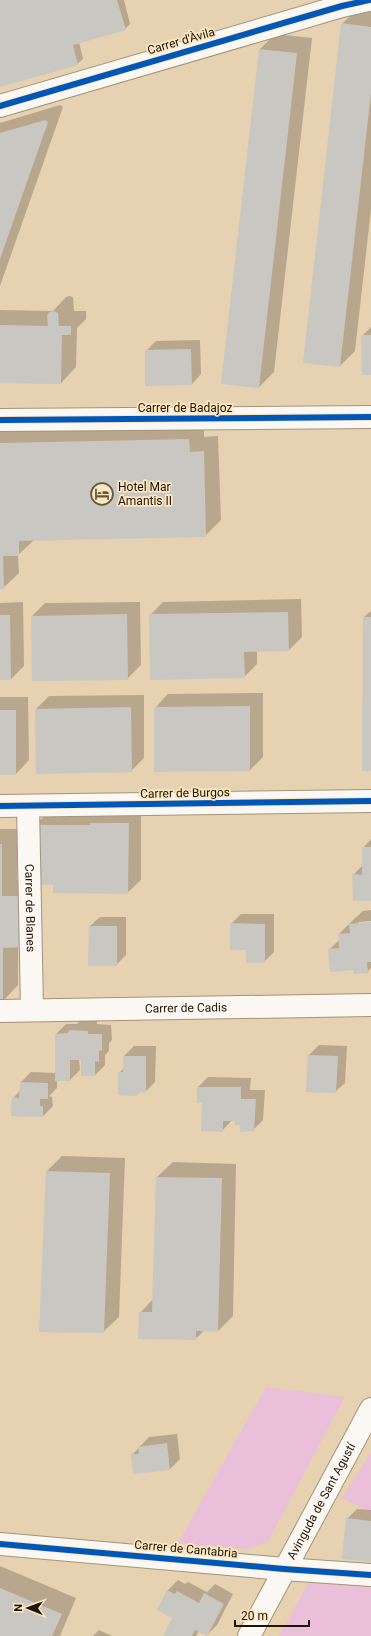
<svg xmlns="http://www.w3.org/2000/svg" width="371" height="1636" font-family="Roboto,sans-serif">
<rect width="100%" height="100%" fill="#e6d1b0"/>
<g fill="#eabfd9">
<polygon points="266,1387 345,1397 268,1541 248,1549 178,1543"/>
<polygon points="371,1452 371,1512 342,1498"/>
<polygon points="310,1580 371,1587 371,1636 279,1636"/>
</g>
<g fill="#0003">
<polygon points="0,0 124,0 130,24 125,29 79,42 83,59 77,64 0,86"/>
<polygon points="357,9 371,10 371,209 355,351 340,366 342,24"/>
<polygon points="275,34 312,38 274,372 259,387 222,383 260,49"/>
<polygon points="60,105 63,107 0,286 0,123"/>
<polygon points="69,296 73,297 74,311 86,311 86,319 77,328 76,367 61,383 0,382 0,310 53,311 66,297"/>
<polygon points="371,327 371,374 362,336"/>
<polygon points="200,340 201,374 192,384 146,351 156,341"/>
<polygon points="204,424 204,437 218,436 221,520 205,536 34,540 18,555 19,573 3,588 0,588 0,429"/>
<polygon points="301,599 302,637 289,650 257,651 257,664 244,677 150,615 163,602"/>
<polygon points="23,602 24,666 11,679 0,679 0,603"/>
<polygon points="140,602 141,665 127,679 32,616 45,603"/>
<polygon points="371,611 371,770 364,617"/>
<polygon points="263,693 263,757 250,770 155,708 168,694"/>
<polygon points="144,695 144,758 131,771 36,709 49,696"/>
<polygon points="0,697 28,697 29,760 16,774 0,774"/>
<polygon points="141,810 141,880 127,893 54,884 38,884 18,946 18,985 3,1001 0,1001 0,829 17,829 17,881 35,881 35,825 49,812"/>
<polygon points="371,839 371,900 353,875 363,865 363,848"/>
<polygon points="371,910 371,921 359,922 357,924 371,923 371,968 367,972 354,969 329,950 339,940 339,934 352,921 363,911"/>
<polygon points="241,914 274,914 274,952 264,962 231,924"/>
<polygon points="100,917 126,917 126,955 116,965 90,926"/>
<polygon points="80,1021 97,1021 97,1024 111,1025 112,1040 109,1043 109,1051 105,1055 105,1065 95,1075 82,1059 79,1059 80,1070 70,1080 57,1080 57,1088 49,1096 52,1097 53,1106 43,1116 13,1098 21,1090 21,1082 31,1072 56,1073 56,1034 66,1024 77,1024"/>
<polygon points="319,1045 347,1046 345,1083 335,1092 309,1055"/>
<polygon points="134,1046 156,1046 155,1082 146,1091 140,1092 136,1095 119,1073 124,1068 124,1056"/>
<polygon points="208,1077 251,1078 250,1090 265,1090 263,1120 253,1130 236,1120 232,1120 222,1131 203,1102 198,1102 198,1087"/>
<polygon points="62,1156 125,1158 119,1317 103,1332 47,1171"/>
<polygon points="173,1162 236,1164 233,1316 218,1331 204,1331 195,1339 140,1313 153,1299 157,1177"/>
<polygon points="177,1434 180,1459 170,1469 132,1455 149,1437"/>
<polygon points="357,1509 371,1510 371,1561 347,1519"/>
<polygon points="0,1566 76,1598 60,1636 0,1636"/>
<polygon points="178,1580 185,1584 188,1582 207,1592 215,1584 233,1594 217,1625 207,1635 199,1631 196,1636 164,1636 173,1618 158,1610 168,1590"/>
<polygon points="99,1630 112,1636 93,1636"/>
</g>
<g fill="#c9c7c2">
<polygon points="0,0 117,0 126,30 73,45 78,65 0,87"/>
<polygon points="341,23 371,27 371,93 340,367 303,363"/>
<polygon points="259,49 297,53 259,388 221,384"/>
<polygon points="45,120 48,122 0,259 0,133"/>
<polygon points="54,311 58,313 59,326 71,326 71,335 62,335 61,384 0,383 0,325 48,326 47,316 49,312"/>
<polygon points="361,335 371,335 371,375 362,375"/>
<polygon points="191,349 192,385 145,386 145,350"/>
<polygon points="189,439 190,452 204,451 206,537 19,541 19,556 3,556 4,589 0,589 0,443"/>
<polygon points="288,612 289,651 244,652 245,678 150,680 149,614"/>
<polygon points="127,614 128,680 32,681 31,616"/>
<polygon points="0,615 10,615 11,680 0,680"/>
<polygon points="363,617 371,617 371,771 362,771"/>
<polygon points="250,706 250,771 154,772 154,707"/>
<polygon points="131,707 132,772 36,774 35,709"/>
<rect x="0" y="710" width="16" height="65"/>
<polygon points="90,823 129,823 128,894 53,893 53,885 34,885 34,825 90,825"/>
<polygon points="0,844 2,844 2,896 23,896 23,947 3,948 3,1002 0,1002"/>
<polygon points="362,847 371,847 371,901 353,901 352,874 362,875"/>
<polygon points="371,922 371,962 367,962 368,973 354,974 353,970 330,972 328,949 339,948 338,934 350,933 349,924"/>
<polygon points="230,923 265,924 265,963 246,963 246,950 230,950"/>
<polygon points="89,926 117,926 117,966 88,966"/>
<polygon points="69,1030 88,1031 88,1034 102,1034 102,1051 99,1050 99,1062 95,1061 95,1076 81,1076 81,1060 70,1060 70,1081 55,1081 55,1034 68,1033"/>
<polygon points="308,1055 338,1056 336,1093 306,1092"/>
<polygon points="123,1056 146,1056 146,1092 137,1093 137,1096 118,1095 118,1072 123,1072"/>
<polygon points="20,1082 48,1083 48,1099 40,1099 40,1106 43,1106 43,1117 11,1116 12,1097 19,1098"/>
<polygon points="197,1087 241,1087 241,1099 256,1099 254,1131 240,1132 240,1125 235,1125 235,1121 223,1121 223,1132 201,1131 202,1103 197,1103"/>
<polygon points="46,1171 110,1173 104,1333 39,1332"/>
<polygon points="156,1177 222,1178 218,1332 196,1331 196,1340 138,1339 139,1312 152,1312"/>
<polygon points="167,1443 170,1470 133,1474 131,1454 139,1454 138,1447"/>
<polygon points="346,1518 371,1521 371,1562 342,1559"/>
<polygon points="0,1588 62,1614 52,1636 0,1636"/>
<polygon points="167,1590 175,1594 177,1591 199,1603 204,1593 224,1604 207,1636 195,1630 192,1636 163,1636 172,1618 157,1610"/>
</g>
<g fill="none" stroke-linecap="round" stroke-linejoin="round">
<g stroke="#a3947a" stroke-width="24">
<g id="minor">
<polyline points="0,106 342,6 369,0"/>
<polyline points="0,420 371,417"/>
<polyline points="0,806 371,801"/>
<path id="s1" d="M28,806L32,1010"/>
<path id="s2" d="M0,1011L371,1005"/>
<polyline points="0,1544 284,1569 371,1575"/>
<path id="s3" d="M249,1636L371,1409"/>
</g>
</g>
<use href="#minor" stroke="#fbf8f3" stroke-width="22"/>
<g stroke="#fde7c3" stroke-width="8">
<g id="cycleway">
<polyline points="0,106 342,6 369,0"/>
<polyline points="0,420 371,417"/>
<polyline points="0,806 371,801"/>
<polyline points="0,1544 284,1569 371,1575"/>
</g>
</g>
<use href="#cycleway" stroke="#0057b8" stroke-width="6"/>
</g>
<defs>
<g id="hotel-ring" transform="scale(1.15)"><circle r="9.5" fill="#fde7c3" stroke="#65563e" stroke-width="1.5"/><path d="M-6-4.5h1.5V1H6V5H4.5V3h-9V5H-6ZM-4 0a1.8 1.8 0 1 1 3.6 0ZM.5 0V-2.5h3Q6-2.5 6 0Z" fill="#65563e"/></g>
</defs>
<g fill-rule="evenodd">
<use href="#hotel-ring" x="102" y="494"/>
</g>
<g text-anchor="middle" stroke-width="3.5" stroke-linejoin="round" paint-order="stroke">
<g font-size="12" fill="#201300" stroke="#fde7c3">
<text transform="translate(181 41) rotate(-16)" y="4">Carrer d'Àvila</text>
<text x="185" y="412">Carrer de Badajoz</text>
<text transform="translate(185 793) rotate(-1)" y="4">Carrer de Burgos</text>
<text dy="4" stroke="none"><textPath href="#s1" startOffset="102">Carrer de Blanes</textPath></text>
<text dy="4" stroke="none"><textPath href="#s2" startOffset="186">Carrer de Cadis</textPath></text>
<text dy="4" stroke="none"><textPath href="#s3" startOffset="153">Avinguda de Sant Agustí</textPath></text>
<text transform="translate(186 1549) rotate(5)" y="4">Carrer de Cantabria</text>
</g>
<g font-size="12" fill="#201300" stroke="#fde7c3" text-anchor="start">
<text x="118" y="491">Hotel Mar<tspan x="118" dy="14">Amantis II</tspan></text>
</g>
</g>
<g transform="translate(28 1608) rotate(271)" stroke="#fde7c3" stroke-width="3" paint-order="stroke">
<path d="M0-3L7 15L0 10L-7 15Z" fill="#201300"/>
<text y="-6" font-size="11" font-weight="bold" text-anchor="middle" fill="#201300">N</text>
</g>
<path d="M235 1620v6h74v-6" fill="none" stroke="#201300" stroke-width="2"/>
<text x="241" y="1620" font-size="12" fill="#201300" stroke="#fde7c3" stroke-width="3" paint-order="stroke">20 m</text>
</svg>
